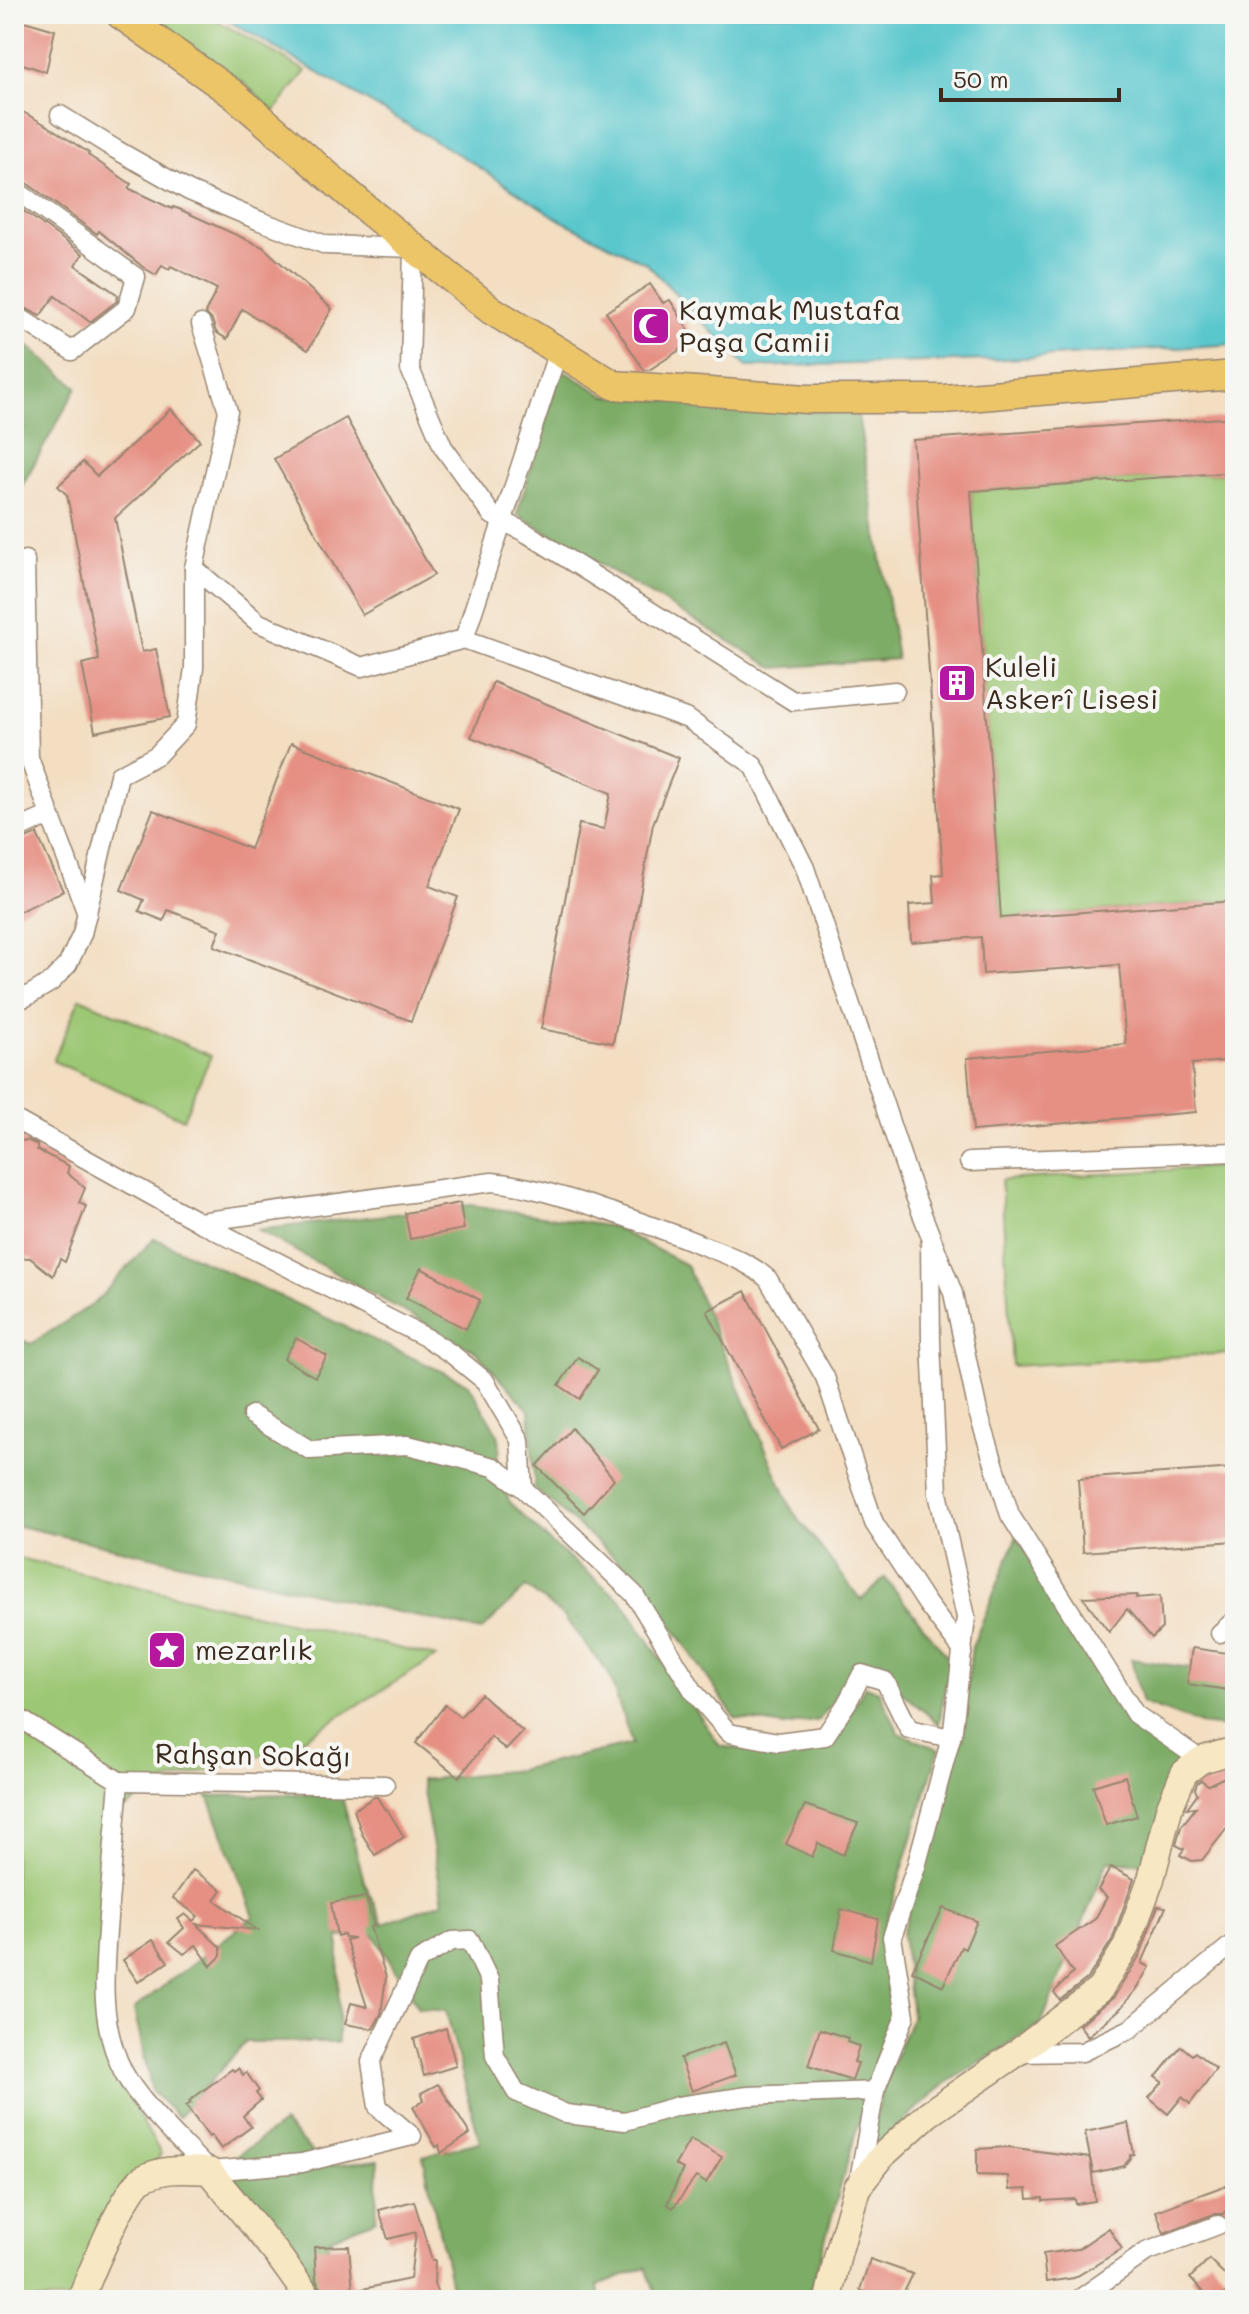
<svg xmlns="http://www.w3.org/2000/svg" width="1249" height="2314" font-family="Mali,sans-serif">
<rect width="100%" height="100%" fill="#f6f6f2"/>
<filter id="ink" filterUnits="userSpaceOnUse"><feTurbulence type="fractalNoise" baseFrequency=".0125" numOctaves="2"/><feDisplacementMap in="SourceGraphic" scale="16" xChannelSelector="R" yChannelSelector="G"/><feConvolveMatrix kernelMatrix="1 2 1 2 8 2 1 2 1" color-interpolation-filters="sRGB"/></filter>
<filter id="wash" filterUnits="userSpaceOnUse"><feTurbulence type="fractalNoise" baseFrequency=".006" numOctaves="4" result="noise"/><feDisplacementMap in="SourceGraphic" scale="32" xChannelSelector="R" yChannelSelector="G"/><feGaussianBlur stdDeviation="1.8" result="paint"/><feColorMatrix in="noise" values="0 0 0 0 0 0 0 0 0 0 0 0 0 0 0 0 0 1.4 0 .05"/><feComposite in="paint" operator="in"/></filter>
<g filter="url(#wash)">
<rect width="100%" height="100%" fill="#f3dec2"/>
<g fill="#9cc774" stroke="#6c7849" stroke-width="2">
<polygon points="148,14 205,14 306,71 274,112 244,83"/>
<polygon points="1235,472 1235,901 1001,918 971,491"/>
<polygon points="80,998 211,1056 183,1119 53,1061"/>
<polygon points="1235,1166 1235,1353 1012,1366 1001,1180"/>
<polygon points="14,1557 436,1657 288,1748 156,1785 116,1816 100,2049 161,2154 86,2269 79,2300 14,2300"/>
</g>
<g fill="#7dac66" stroke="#5c6b42" stroke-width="2">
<polygon points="14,334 77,387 14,500"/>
<polygon points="561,369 606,396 858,415 897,659 774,668 517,514"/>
<polygon points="471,1205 613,1227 686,1265 792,1510 861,1600 885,1578 950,1660 939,1724 864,1660 819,1720 784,1726 735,1718 641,1580 535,1489 529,1410 475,1351 258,1230"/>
<polygon points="154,1238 469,1384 499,1437 500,1449 494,1467 510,1503 551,1543 621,1600 720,1746 774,1754 833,1744 865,1686 879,1691 899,1733 939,1749 883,1933 890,2013 808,2300 658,2300 646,2267 598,2285 600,2300 454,2300 423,2156 480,2142 446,2011 418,2008 374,1935 339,1937 338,2042 246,2042 178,2117 152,2092 134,2009 254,1916 208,1796 341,1793 364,1881 383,1924 443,1902 421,1780 518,1770 632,1744 609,1674 564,1617 526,1587 481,1631 14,1525 14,1337 31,1344 96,1302"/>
<polygon points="1017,1536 1129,1725 1190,1760 1146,1864 1108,1861 1041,2024 939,2088 871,2153 881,2093 912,2016 902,1934 960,1740 972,1647"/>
<polygon points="1131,1659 1222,1673 1235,1666 1235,1727 1203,1725 1142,1703"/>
<polygon points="283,2123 313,2153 333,2166 378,2160 376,2219 331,2238 314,2295 273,2221 223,2166"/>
</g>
<polygon fill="#5ac7cd" stroke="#4a7876" stroke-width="2" points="217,14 1235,14 1235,344 991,360 747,367 646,263 560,220 468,160"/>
<g id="blocks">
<g fill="#e69084">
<polygon points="14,18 55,30 46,72 14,61"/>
<polygon points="14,107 48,126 89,153 88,155 131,184 128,188 172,209 173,207 179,209 263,247 332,309 308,350 242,309 227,339 216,332 212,320 205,313 217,289 171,266 169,269 162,265 156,275 144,268 99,231 97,234 21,179 14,177"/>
<polygon points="14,204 83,254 75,265 118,295 117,301 90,322 55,296 40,316 14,302"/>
<polygon points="650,284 663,303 670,300 695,340 649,370 644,370 606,312"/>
<polygon points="171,409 200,441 115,518 142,652 156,649 170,717 95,732 82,664 99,660 67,495 58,486 83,462 97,476"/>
<polygon points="1235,417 1235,472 971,491 1001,918 1235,901 1235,1060 1192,1064 1196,1112 973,1131 967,1058 1126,1044 1119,965 983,974 981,937 911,942 909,905 935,903 933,875 943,874 913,440"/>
<polygon points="346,418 434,575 362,615 274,459"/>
<polygon points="493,682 679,758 653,824 613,1043 541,1029 579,824 604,829 611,793 471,737"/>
<polygon points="291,743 459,809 429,886 458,897 411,1021 214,946 220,930 168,910 164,921 139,911 144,900 121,890 153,810 250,849"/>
<polygon points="37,834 63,891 14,914 14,844"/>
<polygon points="14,1140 29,1141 37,1145 37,1150 69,1166 67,1173 85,1188 79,1203 86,1206 65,1262 60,1259 53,1276 30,1258 14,1257"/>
<polygon points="460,1203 464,1229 410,1239 405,1213"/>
<polygon points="421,1268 480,1300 466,1329 406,1298"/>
<polygon points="745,1291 819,1429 781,1449 707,1311"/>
<polygon points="296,1338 327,1356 315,1377 284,1359"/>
<polygon points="578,1357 598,1370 580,1399 559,1385"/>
<polygon points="572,1428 614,1479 584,1513 537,1466"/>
<polygon points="1235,1468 1235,1541 1083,1552 1078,1479"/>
<polygon points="1137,1595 1136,1598 1160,1596 1162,1628 1152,1638 1127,1609 1109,1632 1083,1597"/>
<polygon points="1192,1648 1235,1654 1235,1691 1187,1684"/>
<polygon points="481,1694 523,1732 506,1750 491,1737 459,1777 416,1743 445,1705 460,1717"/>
<polygon points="1235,1772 1235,1818 1202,1860 1192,1861 1180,1855 1184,1849 1176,1845 1181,1827 1196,1807 1187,1808 1197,1794 1195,1789 1197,1783 1201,1780 1208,1785"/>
<polygon points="1125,1776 1137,1816 1106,1825 1093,1786"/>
<polygon points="374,1797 377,1797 385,1810 387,1809 404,1837 375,1855 362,1834 354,1810"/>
<polygon points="805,1805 858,1823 843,1855 818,1843 812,1857 786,1844"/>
<polygon points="1111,1867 1134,1879 1112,1940 1088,1978 1060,2000 1054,1992 1073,1973 1055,1946 1095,1919 1107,1897 1098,1890"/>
<polygon points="193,1870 222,1890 215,1900 257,1930 196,1924 221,1948 221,1956 211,1966 196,1945 184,1954 169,1942 184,1928 178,1919 185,1914 193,1921 198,1916 173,1898"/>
<polygon points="366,1897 374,1926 370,1927 386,1977 381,2014 373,2029 345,2024 351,2003 367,2007 346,1940 354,1938 345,1937 344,1934 337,1936 331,1903"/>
<polygon points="1158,1906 1166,1907 1142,1963 1150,1967 1138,1988 1119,2010 1088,2036 1079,2025 1114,1997 1140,1955"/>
<polygon points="943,1908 977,1921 965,1949 961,1947 943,1986 912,1971"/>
<polygon points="841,1909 878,1919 871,1961 834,1950"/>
<polygon points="153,1940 168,1962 138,1982 123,1960"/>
<polygon points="446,2028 456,2066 424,2076 414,2039"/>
<polygon points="820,2029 848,2038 847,2042 859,2046 854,2062 858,2063 852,2080 808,2066"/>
<polygon points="724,2043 736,2075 692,2091 680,2058"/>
<polygon points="1181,2046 1192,2055 1195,2052 1216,2069 1190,2104 1182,2097 1168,2114 1149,2098 1163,2082 1156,2077"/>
<polygon points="238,2068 243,2075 246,2072 259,2091 256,2093 261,2100 243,2116 251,2127 221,2149 211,2135 209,2137 186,2106 191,2103 189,2101 232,2069 234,2071"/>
<polygon points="438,2084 470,2134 441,2153 439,2145 436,2147 413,2107 424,2100 421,2093"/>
<polygon points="1128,2123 1134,2154 1130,2155 1130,2158 1124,2166 1093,2173 1085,2132"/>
<polygon points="690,2139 722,2157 706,2183 696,2177 673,2208 667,2204 683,2169 675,2165"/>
<polygon points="1008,2147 1090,2158 1095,2201 1076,2204 1075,2199 1043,2201 1043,2198 1028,2199 1027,2189 1009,2190 1008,2176 977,2175 977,2149"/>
<polygon points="1235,2182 1235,2202 1223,2214 1214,2214 1164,2233 1156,2211"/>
<polygon points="414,2201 432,2260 435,2260 434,2283 438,2294 422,2300 326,2300 323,2291 316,2281 314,2247 349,2246 353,2291 410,2279 416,2232 388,2239 379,2210"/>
<polygon points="1109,2228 1122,2249 1074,2278 1046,2282 1043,2254 1078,2249"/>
<polygon points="870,2259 913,2274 900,2300 870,2300 872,2295 860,2290"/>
<polygon points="1209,2259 1235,2285 1218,2300 1210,2300 1190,2278"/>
</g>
</g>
</g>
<g filter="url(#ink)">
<use href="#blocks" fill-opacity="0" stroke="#978470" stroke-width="2"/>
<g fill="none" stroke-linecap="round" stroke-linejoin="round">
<g stroke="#978470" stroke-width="21">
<g id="street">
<polyline points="60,115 115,149 189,191 260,221 326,245 413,248 410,369 443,447 492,515 528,534 793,701 895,691"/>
<polyline points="14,189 136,277 127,308 72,351 14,314"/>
<polyline points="201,324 228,411 194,568 259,623 362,667 464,639 558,351"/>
<polyline points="25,560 29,758 87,914"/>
<polyline points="464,639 688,719 754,766 805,868 913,1191 953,1293 978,1412 1010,1515 1135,1714 1201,1760"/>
<polyline points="14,831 50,815"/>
<polyline points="14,1001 26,997 51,982 68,964 82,934 119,775 157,755 186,724 194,668 194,568"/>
<path d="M14,1119L199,1222L492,1182C527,1185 559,1196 593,1206C628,1218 663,1229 697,1243C722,1253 748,1261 768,1279L825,1377L874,1523L927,1604L963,1651"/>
<polyline points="969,1162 1235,1152"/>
<polyline points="199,1222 427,1338 453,1355 485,1381 520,1440 523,1488"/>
<polyline points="252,1415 310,1450 408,1445 494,1467 523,1488 634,1594 694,1692 729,1733 778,1742 825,1736 847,1703 862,1674 885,1681 909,1729 951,1738"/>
<polyline points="1220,1633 1235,1620"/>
<path d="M14,1715L119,1781C116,1822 112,1863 109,1904C105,1962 96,2020 124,2073C141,2105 184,2144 209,2171L302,2163L412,2136L378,2107L371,2062L419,1960L452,1941L470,1940L489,1980L495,2056L516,2092L566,2114L625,2121L678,2106L748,2096L875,2091"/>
<polyline points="119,1781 385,1785"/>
<polyline points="1017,2053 1082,2052 1130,2029 1235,1942"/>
<polyline points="858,2185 875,2091 905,2016 892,1937 916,1867 953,1730 966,1617 938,1493 931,1342 930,1244"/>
<polyline points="1078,2300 1146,2252 1218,2225"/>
</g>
</g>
<g stroke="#978470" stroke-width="29">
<g id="secondary">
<path d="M80,2300C89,2278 125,2189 142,2179C164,2167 185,2170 209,2171L277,2254L310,2300"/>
<polyline points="828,2300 838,2254 857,2188 883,2155 928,2114 1017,2053 1100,1989 1126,1947 1151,1879 1169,1809 1184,1773 1201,1760 1235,1750"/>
</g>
</g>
<g stroke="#978470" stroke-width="31">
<polyline id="primary" points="120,14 233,94 370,212 491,310 614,385 807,399 944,399 1235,375"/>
</g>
<use href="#street" stroke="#fff" stroke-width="18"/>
<use href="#secondary" stroke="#f7e8c3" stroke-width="26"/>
<use href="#primary" stroke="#ecc569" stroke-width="28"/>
</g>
</g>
<defs>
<g id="mosque-square" transform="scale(2)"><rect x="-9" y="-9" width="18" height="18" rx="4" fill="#b5179e" stroke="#f6f6f2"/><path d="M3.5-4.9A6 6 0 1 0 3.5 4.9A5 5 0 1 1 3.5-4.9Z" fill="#fff"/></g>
<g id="building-square" transform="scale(2)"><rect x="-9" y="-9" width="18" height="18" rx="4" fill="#b5179e" stroke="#f6f6f2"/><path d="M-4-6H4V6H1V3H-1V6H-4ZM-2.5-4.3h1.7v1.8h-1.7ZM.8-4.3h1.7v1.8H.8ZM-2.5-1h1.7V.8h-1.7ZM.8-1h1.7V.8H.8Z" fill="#fff"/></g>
<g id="sight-square" transform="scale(2)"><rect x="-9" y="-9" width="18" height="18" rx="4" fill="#b5179e" stroke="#f6f6f2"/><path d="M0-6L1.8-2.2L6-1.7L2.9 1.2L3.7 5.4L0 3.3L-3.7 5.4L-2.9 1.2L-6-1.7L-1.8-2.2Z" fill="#fff"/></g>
</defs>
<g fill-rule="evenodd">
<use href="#mosque-square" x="651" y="326"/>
<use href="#building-square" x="957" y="683"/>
<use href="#sight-square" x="167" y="1650"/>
</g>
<g text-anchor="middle" stroke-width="8" stroke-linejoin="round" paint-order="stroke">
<g font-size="28" fill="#3b2a1e" stroke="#f6f6f2" text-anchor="start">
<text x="679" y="320">Kaymak Mustafa<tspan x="679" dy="32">Paşa Camii</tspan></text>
<text x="985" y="677">Kuleli<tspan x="985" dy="32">Askerî Lisesi</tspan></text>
<text x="195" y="1660">mezarlık</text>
</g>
<g font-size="28" fill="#3b2a1e" stroke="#f6f6f2">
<text transform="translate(253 1755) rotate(1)" y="10">Rahşan Sokağı</text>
</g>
</g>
<rect width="1249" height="2314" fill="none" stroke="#f6f6f2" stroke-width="48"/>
<path d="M941 88v12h178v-12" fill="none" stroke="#3b2a1e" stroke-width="4"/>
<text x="953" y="88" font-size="24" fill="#3b2a1e" stroke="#f6f6f2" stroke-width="6" paint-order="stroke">50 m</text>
</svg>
